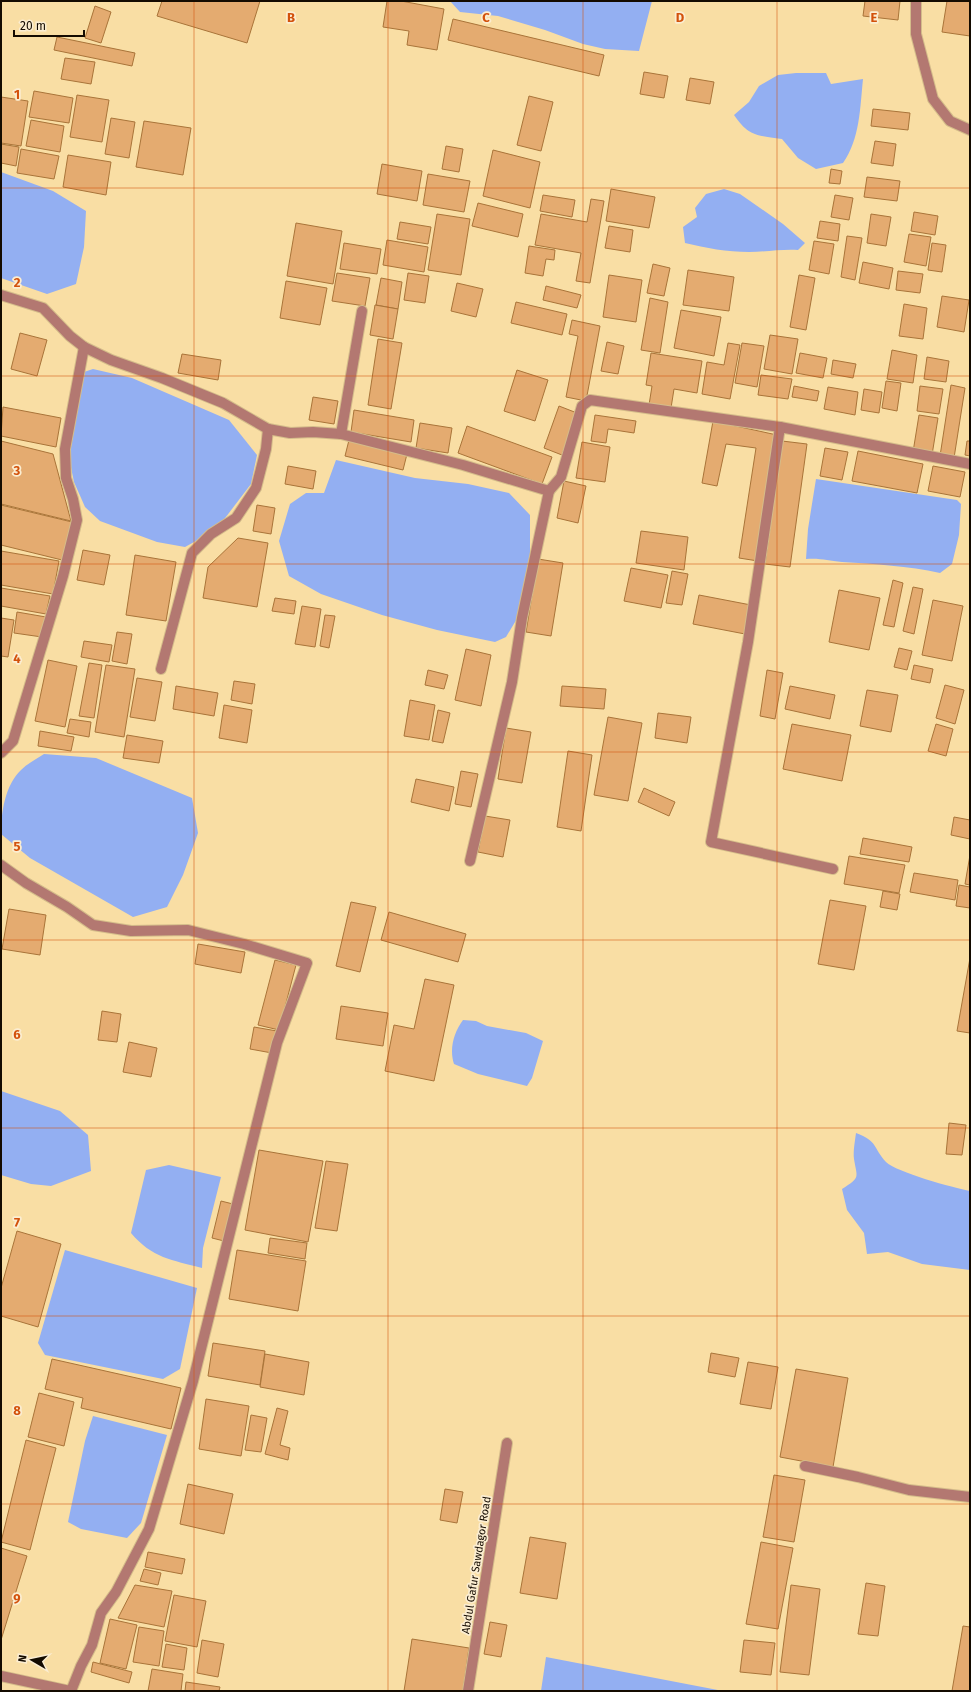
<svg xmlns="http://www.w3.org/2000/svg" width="971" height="1692" font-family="'Fira Sans',sans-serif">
<rect width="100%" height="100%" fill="#f9dea4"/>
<g fill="#93aff2">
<polygon points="450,1 652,1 639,51 605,49 583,44 545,30 498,16 460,12"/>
<path d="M796,73H826L831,84L863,79C860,108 860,139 843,163L816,169L798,158L782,139C757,135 749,137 734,115L749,102L759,86L778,75Z"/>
<polygon points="1,172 53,191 86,211 84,247 76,284 47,294 1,278"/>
<path d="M724,189L740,194L783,224L805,243L798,250C781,249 766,252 749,252C727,252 706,248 685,243L683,227L697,217L695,208L706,194Z"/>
<polygon points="93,369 132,378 229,420 257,455 251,484 216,530 185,547 157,542 100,521 85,507 74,482 69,458 84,372"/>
<polygon points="336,460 415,478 468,484 509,493 530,515 530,560 518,617 506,637 495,642 437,630 382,615 321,594 289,576 279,541 290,504 306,493 324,493"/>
<path d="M816,479L957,500L961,504L959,535L952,564L940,573C908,566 875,564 842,562C828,561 822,558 806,559L808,529Z"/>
<path d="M44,754L96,758L192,798L198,833L183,875L167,907L133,917L30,858L1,834C1,813 5,785 21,770C27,764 36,759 44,754Z"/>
<path d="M463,1020L476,1021L487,1026L526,1033L543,1041L532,1078L527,1086L478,1074L454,1064C449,1049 454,1032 463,1020Z"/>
<polygon points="1,1091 60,1111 88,1135 91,1171 51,1186 31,1184 1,1175"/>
<path d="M856,1133C878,1141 873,1148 886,1162C896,1172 954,1188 970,1191V1270L922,1264L888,1252L867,1254L864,1233L847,1210L842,1189C861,1177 857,1178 854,1159C853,1151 855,1141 856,1133Z"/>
<path d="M169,1165L221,1177L203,1248L202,1268C172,1260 152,1258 131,1233L146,1170Z"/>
<polygon points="65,1250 197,1288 180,1369 163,1379 45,1355 38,1343"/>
<polygon points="93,1416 167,1435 141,1523 127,1538 81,1529 68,1522 85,1441"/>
<polygon points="546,1657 723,1691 541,1691"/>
</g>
<g fill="#e4ab70" stroke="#a97439">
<polygon points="162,1 260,1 247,43 157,16"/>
<polygon points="387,1 401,1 444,9 437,50 407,45 409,31 383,27"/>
<polygon points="865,1 900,1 898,20 863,16"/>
<polygon points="947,1 970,1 970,36 942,32"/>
<polygon points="95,6 111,12 101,43 85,38"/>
<polygon points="453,19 604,55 599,76 448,40"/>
<polygon points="57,37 135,53 132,66 54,50"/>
<polygon points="65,58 95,62 91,84 61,79"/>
<polygon points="644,72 668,76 664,98 640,94"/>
<polygon points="690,78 714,82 710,104 686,100"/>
<polygon points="34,91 73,98 69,123 29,117"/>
<polygon points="77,95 109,100 102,142 70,137"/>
<polygon points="529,96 553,102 541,151 517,145"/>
<polygon points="1,97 28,101 21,146 1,143"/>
<polygon points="873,109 910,113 908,130 871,126"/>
<polygon points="111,118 135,122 129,158 105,154"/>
<polygon points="31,120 64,126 60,152 26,146"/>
<polygon points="144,121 191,128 183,175 136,167"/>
<polygon points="875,141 896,144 893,166 871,163"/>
<polygon points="1,144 19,147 16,166 1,163"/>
<polygon points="446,146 463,149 459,172 442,169"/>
<polygon points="21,149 59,156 54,179 17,173"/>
<polygon points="493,150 540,162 530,208 483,196"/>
<polygon points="68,155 111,162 106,195 63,187"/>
<polygon points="382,164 422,171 417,201 377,194"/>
<polygon points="831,169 842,171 840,184 829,183"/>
<polygon points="428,174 470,181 464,212 423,205"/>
<polygon points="867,177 900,181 897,201 864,197"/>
<polygon points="611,189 655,197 649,228 606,221"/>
<polygon points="543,195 575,200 572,217 540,211"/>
<polygon points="835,195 853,198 849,220 831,217"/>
<polygon points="591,199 604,201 590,283 576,281 581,253 535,245 541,214 587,222"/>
<polygon points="478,203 523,214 518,237 472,226"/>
<polygon points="914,212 938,216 935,235 911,231"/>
<polygon points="437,214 470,219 461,275 428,270"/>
<polygon points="871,214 891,217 886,246 867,243"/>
<polygon points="820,221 840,224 838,241 817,238"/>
<polygon points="400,222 431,227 428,244 397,239"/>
<polygon points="296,223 342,231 333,284 287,276"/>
<polygon points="609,226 633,230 630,252 605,248"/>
<polygon points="909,234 931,237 926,266 904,262"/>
<polygon points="847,236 862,238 855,280 841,277"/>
<polygon points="387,240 428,247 424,272 383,265"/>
<polygon points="814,241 834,244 829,274 809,270"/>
<polygon points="344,243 381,249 377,274 340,269"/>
<polygon points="932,243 946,245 942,272 928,270"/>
<polygon points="529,246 555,250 554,260 546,259 543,276 525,273"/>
<polygon points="863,262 893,268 889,289 859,283"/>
<polygon points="653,264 670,268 664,296 647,293"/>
<polygon points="688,270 734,277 729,311 683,305"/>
<polygon points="898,271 923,274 920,293 896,290"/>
<polygon points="337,273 370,278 365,306 332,301"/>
<polygon points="408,273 429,276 425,303 404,300"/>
<polygon points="609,275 642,280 636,322 603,317"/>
<polygon points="799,275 815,278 806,330 790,327"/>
<polygon points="381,278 402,282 398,309 376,305"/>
<polygon points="286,281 327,288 320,325 280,318"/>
<polygon points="457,283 483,289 476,317 451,311"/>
<polygon points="546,286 581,295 577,308 543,300"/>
<polygon points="942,296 969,300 964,332 937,327"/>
<polygon points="650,298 668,302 660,353 641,350"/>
<polygon points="516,302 567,314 562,335 511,323"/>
<polygon points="904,304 927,308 923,339 899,336"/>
<polygon points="375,305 398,309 393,339 370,335"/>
<polygon points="681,310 721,317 714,356 674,348"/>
<polygon points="572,320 600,326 586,401 566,397 578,336 569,334"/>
<polygon points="20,333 47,340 37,376 11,369"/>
<polygon points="770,335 798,339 792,374 764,369"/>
<polygon points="378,339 402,343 391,409 368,405"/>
<polygon points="607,342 624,346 618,374 601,371"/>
<polygon points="728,343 740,345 730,399 702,394 707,362 724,365"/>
<polygon points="742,343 764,346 757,387 735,383"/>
<polygon points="892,350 917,355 913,383 887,379"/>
<polygon points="651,353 702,361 697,393 674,389 671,408 649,405 652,386 646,385"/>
<polygon points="800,353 827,358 823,378 796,373"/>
<polygon points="182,354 221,360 218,380 178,373"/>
<polygon points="927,357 949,361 946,382 924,379"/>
<polygon points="833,360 856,364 853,378 831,374"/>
<polygon points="517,370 548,380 535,421 504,411"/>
<polygon points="761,375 792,379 788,399 758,395"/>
<polygon points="886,381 901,383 897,411 882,408"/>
<polygon points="951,385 965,388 954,458 940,456"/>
<polygon points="794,386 819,391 817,401 792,397"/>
<polygon points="920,386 943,389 939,414 917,411"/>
<polygon points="828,387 858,392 855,415 824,409"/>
<polygon points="864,389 882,392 879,413 861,410"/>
<polygon points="313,397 338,401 334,424 309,420"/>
<polygon points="559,406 577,413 562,455 544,448"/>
<polygon points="3,407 61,418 56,447 1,436"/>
<polygon points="354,410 414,420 411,442 351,432"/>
<polygon points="595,415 636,421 634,433 608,429 606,443 591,441"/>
<polygon points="919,415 938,418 932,455 913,452"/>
<polygon points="713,421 777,435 758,561 739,558 756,448 726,444 717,486 702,483"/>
<polygon points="420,423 452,428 448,453 416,448"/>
<polygon points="467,426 552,457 542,484 458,453"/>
<polygon points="349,440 407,454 403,470 345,456"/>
<polygon points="1,441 53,454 71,521 1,504"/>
<polygon points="782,441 807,444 790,567 765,564"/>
<polygon points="967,441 970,441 970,456 965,455"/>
<polygon points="582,442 610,447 605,482 576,478"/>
<polygon points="825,448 848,452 842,480 820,476"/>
<polygon points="858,451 923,464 917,493 852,481"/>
<polygon points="288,466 316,471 313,489 285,484"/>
<polygon points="933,466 965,472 960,497 928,491"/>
<polygon points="564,481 586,486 578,523 557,518"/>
<polygon points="1,505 72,522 62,560 1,545"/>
<polygon points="257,505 275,508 271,534 253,531"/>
<polygon points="641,531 688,537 684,570 636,563"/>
<polygon points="238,538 268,543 257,607 203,598 208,567"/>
<polygon points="83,550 110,555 104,585 77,580"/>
<polygon points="1,551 59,561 53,594 1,585"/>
<polygon points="135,555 176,562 166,621 126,615"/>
<polygon points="538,559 563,563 551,636 526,632"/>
<polygon points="631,568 668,575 661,608 624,601"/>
<polygon points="672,571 688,574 682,605 666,603"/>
<polygon points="893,580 903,583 894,627 883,625"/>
<polygon points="913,587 923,589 914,634 903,631"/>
<polygon points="1,588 50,596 46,614 1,606"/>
<polygon points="839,590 880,598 869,650 829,642"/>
<polygon points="699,595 751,605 745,634 693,624"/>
<polygon points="275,598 296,601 294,614 272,611"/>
<polygon points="933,600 963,606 952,661 922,655"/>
<polygon points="302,606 321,609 315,647 295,644"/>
<polygon points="17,612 46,617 42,637 14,633"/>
<polygon points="325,615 335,616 329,648 320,646"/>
<polygon points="1,618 14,620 8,657 1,656"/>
<polygon points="117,632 132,634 127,664 112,661"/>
<polygon points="84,641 112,645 109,662 81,657"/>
<polygon points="899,648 912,651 907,670 894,667"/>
<polygon points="466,649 491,655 481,706 455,700"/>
<polygon points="48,660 77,666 65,727 35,721"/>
<polygon points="89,663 102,665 94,718 79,716"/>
<polygon points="106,665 135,669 124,737 95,732"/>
<polygon points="914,665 933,669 930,683 911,679"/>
<polygon points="428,670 448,675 444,689 425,685"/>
<polygon points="767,670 783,673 775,719 760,716"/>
<polygon points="137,678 162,682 155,721 130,717"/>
<polygon points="234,681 255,684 252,704 231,700"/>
<polygon points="945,685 964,690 955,724 936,718"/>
<polygon points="176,686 218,693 214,716 173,709"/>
<polygon points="562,686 606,689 604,709 560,706"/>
<polygon points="790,686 835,695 830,719 785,709"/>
<polygon points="867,690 898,695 891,732 860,726"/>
<polygon points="410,700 435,705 429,740 404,736"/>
<polygon points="224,705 252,710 247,743 219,738"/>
<polygon points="438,710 450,713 443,743 432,741"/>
<polygon points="658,713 691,717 687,743 655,738"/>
<polygon points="608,717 642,723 628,801 594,795"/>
<polygon points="70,719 91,722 89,737 67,733"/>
<polygon points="792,724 851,735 842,781 783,769"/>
<polygon points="936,724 953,729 946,756 928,751"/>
<polygon points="506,728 531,732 522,783 498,779"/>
<polygon points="40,731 74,737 71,751 38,746"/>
<polygon points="127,735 163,741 159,763 123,758"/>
<polygon points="568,751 592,755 581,831 557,827"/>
<polygon points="461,771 478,774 471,807 455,804"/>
<polygon points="416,779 454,787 449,811 411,802"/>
<polygon points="644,788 675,802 669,816 638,802"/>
<polygon points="485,816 510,820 503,857 478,852"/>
<polygon points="954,817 970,820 970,839 951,835"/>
<polygon points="863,838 912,847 909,862 860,854"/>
<polygon points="970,855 970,885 965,884"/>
<polygon points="849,856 905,865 899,893 844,884"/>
<polygon points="914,873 958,880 955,900 910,892"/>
<polygon points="959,885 970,887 970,908 956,906"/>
<polygon points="883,891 900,894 897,910 880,907"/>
<polygon points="830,900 866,906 854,970 818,964"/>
<polygon points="351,902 376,907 360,972 336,966"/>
<polygon points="9,909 46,915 40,955 2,949"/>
<polygon points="389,912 466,934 458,962 381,940"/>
<polygon points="198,944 245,952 241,973 195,964"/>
<polygon points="970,958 970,1033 957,1031"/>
<polygon points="275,960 296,965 279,1030 258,1025"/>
<polygon points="425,979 454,985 434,1081 385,1071 394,1025 414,1029"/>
<polygon points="341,1006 388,1013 383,1046 336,1039"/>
<polygon points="102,1011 121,1014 117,1042 98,1040"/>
<polygon points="254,1027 277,1031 272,1053 250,1049"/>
<polygon points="129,1042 157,1048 151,1077 123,1072"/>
<polygon points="949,1123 966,1125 962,1155 946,1154"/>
<polygon points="259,1150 323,1161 308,1242 245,1230"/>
<polygon points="326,1161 348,1164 337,1231 315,1228"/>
<polygon points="221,1201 233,1204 224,1241 212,1238"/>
<polygon points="17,1231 61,1244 38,1327 1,1316 1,1288"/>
<polygon points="270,1238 307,1243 305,1259 268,1253"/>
<polygon points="237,1250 306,1261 298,1311 229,1299"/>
<polygon points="213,1343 265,1351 260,1385 208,1376"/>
<polygon points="711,1353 739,1358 735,1377 708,1372"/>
<polygon points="265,1354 309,1362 304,1395 260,1387"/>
<polygon points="52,1359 181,1388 171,1429 81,1408 83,1398 45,1389"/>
<polygon points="748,1362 778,1367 771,1409 740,1404"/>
<polygon points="796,1369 848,1378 833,1467 780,1457"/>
<polygon points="39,1393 74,1402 64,1446 28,1437"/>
<polygon points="206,1399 249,1406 241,1456 199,1449"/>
<polygon points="277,1408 288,1411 280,1445 290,1448 288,1460 265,1454"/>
<polygon points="251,1415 267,1418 261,1452 245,1450"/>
<polygon points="26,1440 56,1448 30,1550 1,1542"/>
<polygon points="774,1475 805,1480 794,1542 763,1537"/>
<polygon points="188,1484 233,1494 224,1534 180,1524"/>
<polygon points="445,1489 463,1492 457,1523 440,1520"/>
<polygon points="530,1537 566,1543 557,1599 520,1593"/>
<polygon points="761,1542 793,1548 778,1629 746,1624"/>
<polygon points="1,1548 27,1556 1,1640"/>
<polygon points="148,1552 185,1559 182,1574 145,1567"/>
<polygon points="144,1569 161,1573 158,1585 140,1581"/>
<polygon points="866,1583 885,1586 878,1636 858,1634"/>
<polygon points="135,1585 172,1591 164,1627 118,1618"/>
<polygon points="791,1585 820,1589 809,1675 780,1672"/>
<polygon points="174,1595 206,1601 197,1647 165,1641"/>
<polygon points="110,1619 137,1625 126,1669 100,1663"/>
<polygon points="490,1622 507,1625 501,1657 484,1654"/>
<polygon points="963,1626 970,1627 970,1691 952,1691"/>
<polygon points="139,1627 164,1631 159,1666 133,1662"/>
<polygon points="412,1639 469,1648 463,1691 404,1691"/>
<polygon points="202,1640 224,1644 218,1677 197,1673"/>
<polygon points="744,1640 775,1643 771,1675 740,1672"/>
<polygon points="166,1644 187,1648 184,1670 162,1667"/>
<polygon points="93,1662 132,1672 129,1683 91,1672"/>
<polygon points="152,1669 183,1674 181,1691 148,1691"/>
<polygon points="186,1682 220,1687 219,1691 185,1691"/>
</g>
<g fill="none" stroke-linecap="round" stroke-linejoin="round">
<g stroke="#d4bc8a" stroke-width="12">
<g id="minor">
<polyline points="916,1 916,34 933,99 950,121 970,130"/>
<polyline points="1,295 43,308 70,336 84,347 111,360 162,378 223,403 268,429 290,433 313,432 341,434 463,465 549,491 561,477 582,406 590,400 780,427 970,464"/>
<polyline points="780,427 748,642 711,842 833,869"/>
<polyline points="341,434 362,311"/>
<polyline points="161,669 192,553 211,534 236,518 256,488 266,449 268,429"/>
<polyline points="1,753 13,741 63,576 77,520 73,499 66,478 65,449 84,347"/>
<polyline points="470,861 512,682 522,618 549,491"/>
<polyline points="1,865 26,883 67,907 93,925 131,931 188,930 244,944 307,963 277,1043 193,1381 149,1529 116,1592 101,1613 92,1645 81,1666 71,1691"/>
<polyline points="805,1466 858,1477 909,1490 970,1497"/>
<polyline points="1,1676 70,1691"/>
<polyline points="468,1691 507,1443"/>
</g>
</g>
<use href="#minor" stroke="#b37871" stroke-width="10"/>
</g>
<path fill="none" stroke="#d3510b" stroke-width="1" stroke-opacity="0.55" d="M194,1V1691M388,1V1691M583,1V1691M777,1V1691M1,188H970M1,376H970M1,564H970M1,752H970M1,940H970M1,1128H970M1,1316H970M1,1504H970"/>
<g text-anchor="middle" stroke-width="3.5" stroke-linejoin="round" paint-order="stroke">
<g font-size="11" fill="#140b00" stroke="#fbedd1">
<text transform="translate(476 1565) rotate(-81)" y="4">Abdul Gafur Sawdagor Road</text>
</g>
</g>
<g font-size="13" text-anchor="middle" font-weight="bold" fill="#d3510b" stroke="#fbedd1" stroke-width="3.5" stroke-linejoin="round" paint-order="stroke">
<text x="291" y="22">B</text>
<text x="486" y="22">C</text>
<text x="680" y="22">D</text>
<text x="874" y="22">E</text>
<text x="17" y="99">1</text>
<text x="17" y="287">2</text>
<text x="17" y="475">3</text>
<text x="17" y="663">4</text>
<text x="17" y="851">5</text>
<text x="17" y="1039">6</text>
<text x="17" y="1227">7</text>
<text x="17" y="1415">8</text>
<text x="17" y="1603">9</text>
</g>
<rect width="971" height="1692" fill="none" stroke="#140b00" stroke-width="4"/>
<g transform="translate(32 1660) rotate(279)" stroke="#fbedd1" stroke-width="3" paint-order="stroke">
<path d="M0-3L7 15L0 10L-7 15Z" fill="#140b00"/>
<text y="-6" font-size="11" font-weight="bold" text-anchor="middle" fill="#140b00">N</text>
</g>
<path d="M14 30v6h70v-6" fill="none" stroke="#140b00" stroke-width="2"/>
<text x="20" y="30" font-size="12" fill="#140b00" stroke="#fbedd1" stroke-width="3" paint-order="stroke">20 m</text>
</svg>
